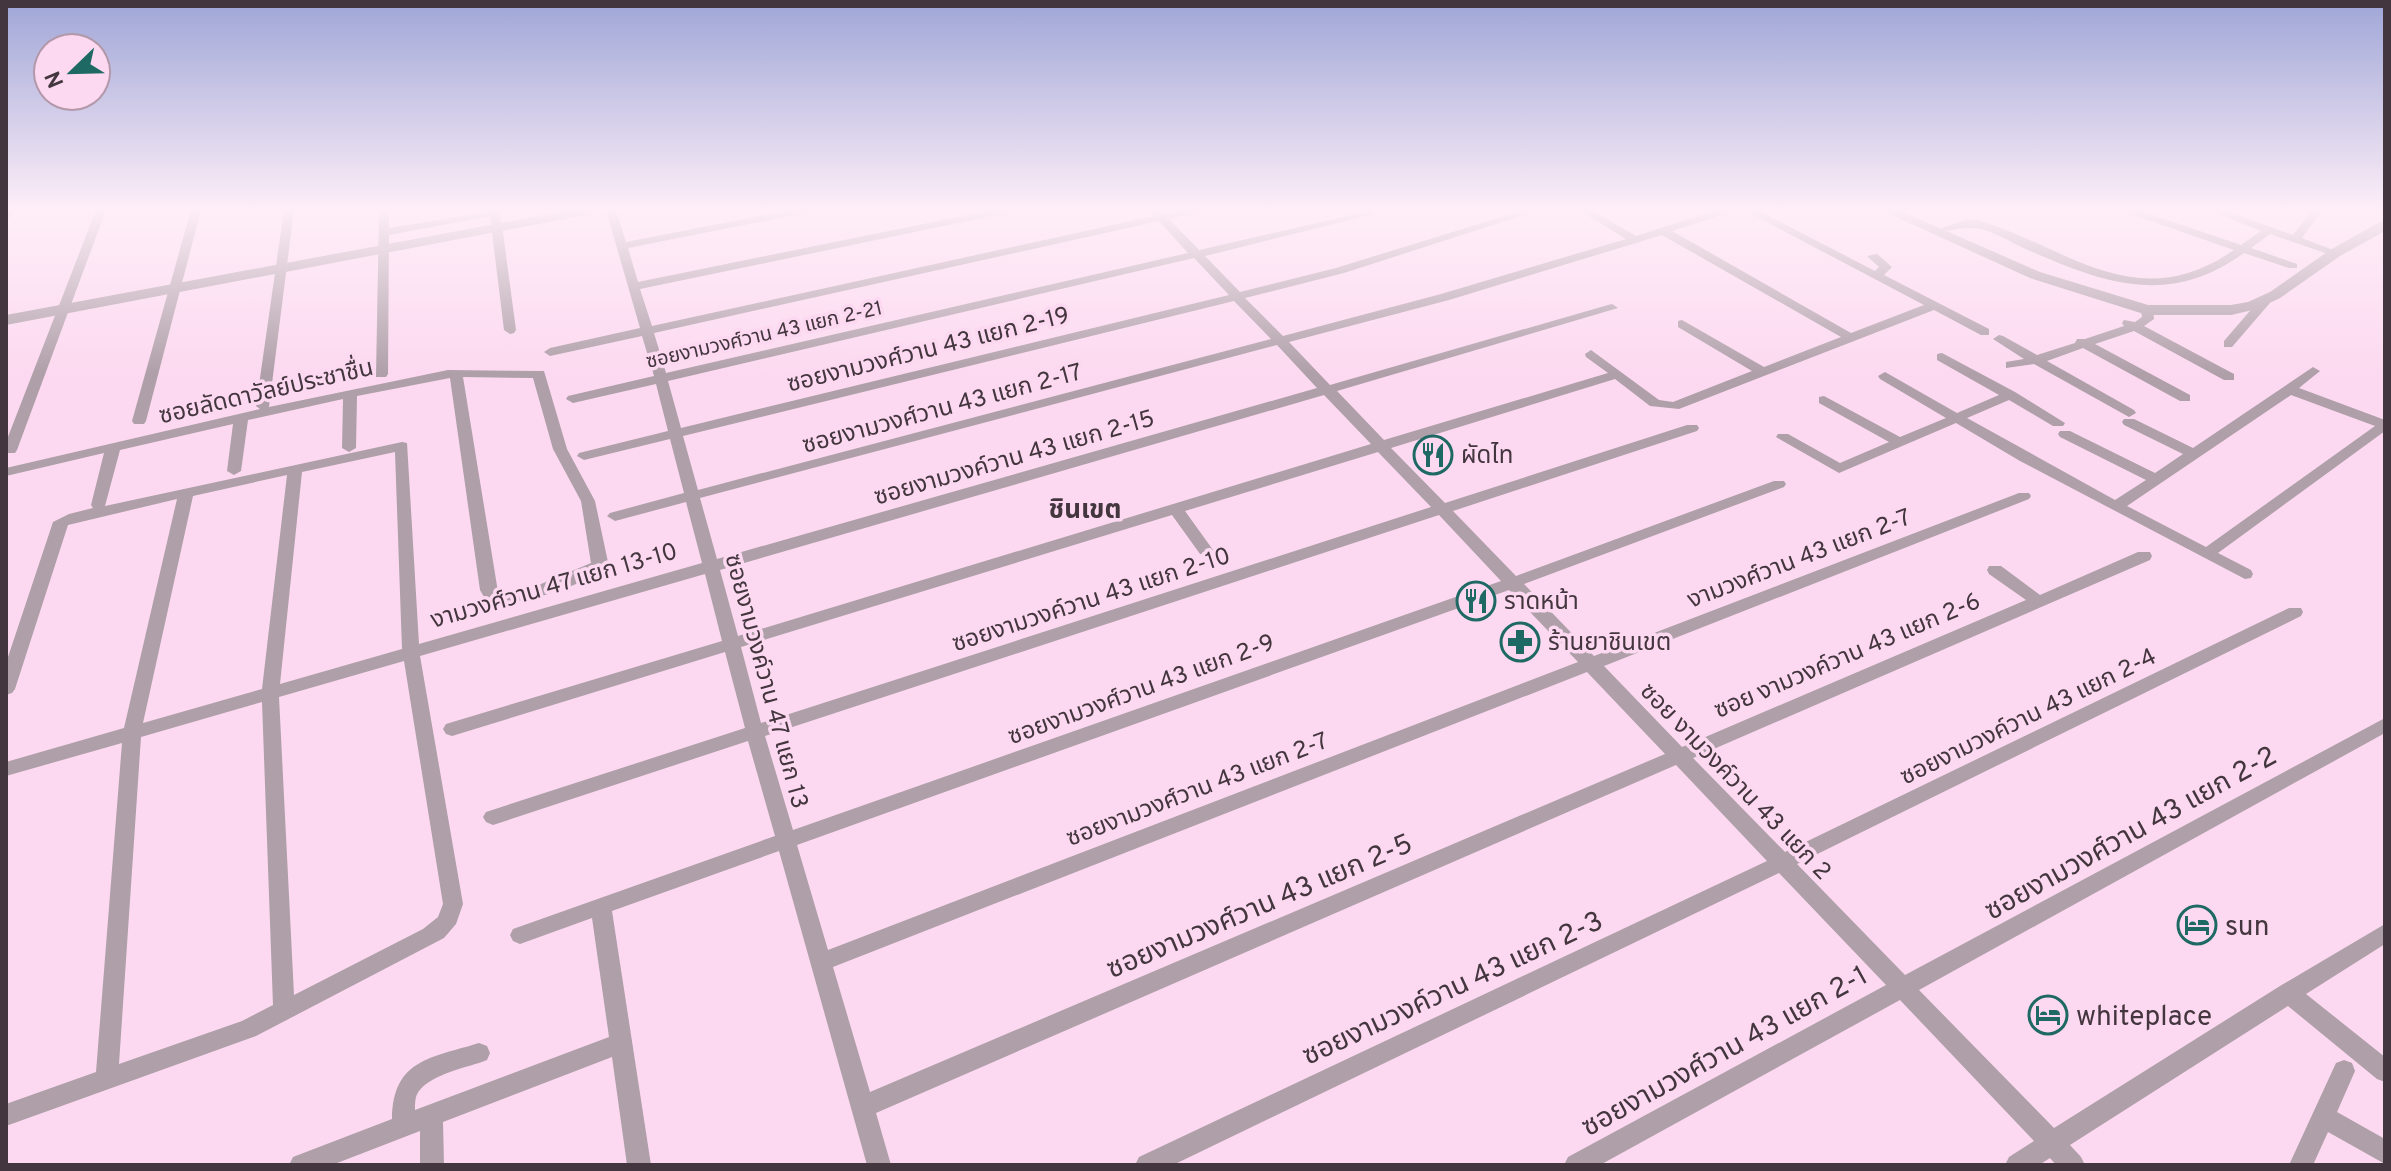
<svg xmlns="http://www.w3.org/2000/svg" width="2391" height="1171" font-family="Overpass,'Noto Sans Thai',sans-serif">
<rect width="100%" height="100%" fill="#fcd9f0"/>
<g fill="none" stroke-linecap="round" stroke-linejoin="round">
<g fill="#ae9fa9" fill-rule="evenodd">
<polygon points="6,210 14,210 10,217 6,218"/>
<polygon points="96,210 106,210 17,450 15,453 6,453 6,442"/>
<polygon points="191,210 201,210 146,421 144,424 134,424 132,421"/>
<path d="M284,210H294L269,407L448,370L544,371L567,449L595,501L608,562C594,585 513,608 487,602L480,590L450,378L357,396L356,448L349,452L342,448L343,399L248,420L241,471L234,475L227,471L233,424L120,450L105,506L402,442L407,443L419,644L702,563L686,502L615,521L607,516L610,513L684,493L670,439L584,460L577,456L579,453L668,431L656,384L573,403L566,399L568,396L654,376L642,336L550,356L544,352L550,348L640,328L606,210H616L626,242L790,210H810L805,213L628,248L638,282L992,210H1011L1006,213L640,289L652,326L1154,216L1149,210H1160L1164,214L1183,210H1201L1200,212L1169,219L1199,250L1369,211L1374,214L1205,256L1240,292L1336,268L1524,210H1539L1344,273L1245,298L1283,336L1441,294L1626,239L1579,210H1591L1636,236L1717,210H1732L1731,212L1672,231L1851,333L1924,305L1744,210H1757L1875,271L1879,267L1867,256L1877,254L1892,267L1884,275L1989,329V335H1981L1934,310L1679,409L1650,406L1615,379L1391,448L1445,503L1687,425H1697L1699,428L1697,431L1453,511L1516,576L1774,481H1784L1786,484L1784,487L1524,584L1594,656L2019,493H2029L2031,496L2029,499L1604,666L1682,747L2026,600L1989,574L1987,570L1989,566H2001L2040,595L2138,552H2150L2152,556L2150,560L1693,758L1785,852L2289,608H2301L2303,612L2301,616L1797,864L1905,975L2385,718V733L1919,990L2054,1128L2280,986L2385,924V944L2306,994L2385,1057V1082L2377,1079L2288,1006L2070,1145L2081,1157L2085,1165H2056L2050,1158L2039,1165H2005L2009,1157L2034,1141L1900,1000L1600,1165H1564L1568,1157L1886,985L1779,873L1173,1165H1135L1139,1157L1767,861L1676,765L876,1113L891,1165H867L779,851L612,911L651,1165H627L612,1057L443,1122L444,1165H420V1131L332,1165H289L293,1157L392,1119C393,1059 431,1058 479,1043L487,1046L490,1053L487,1060C467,1068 433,1073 419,1091C415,1096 415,1103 415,1110L609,1037L592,918L520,944L513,941L510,935L513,929L775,836L748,741L493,825L486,822L483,817L486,812L745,728L725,652L452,736L446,734L443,729L446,724L722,641L705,574L420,656L463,904L456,924L444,938L256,1036L6,1126V1104L96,1072L122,743L6,776V762L124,728L177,499L68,525L15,689L12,693L6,695V663L53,522L69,514L93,508L91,505L104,453L6,476V468L260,409L256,406ZM1159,221L1188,253L666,373L654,333ZM1662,235L1841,337L1764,367L1682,320L1678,321V327L1752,371L1673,402L1659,400L1591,350L1585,354L1586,357L1608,373L1384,440L1337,391L1618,308L1612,304L1608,305L1330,385L1289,342L1449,300ZM1194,258L1229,295L681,428L668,381ZM1234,301L1271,339L698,490L683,436ZM1277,345L1317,388L717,559L700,498ZM463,377L533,378L553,449L581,501L591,563L541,584L498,592ZM1324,395L1371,444L738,636L720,570ZM395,452L402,649L280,684L302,472ZM1378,452L1431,507L761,723L741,647L1172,515L1200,554H1210L1213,550L1185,511ZM287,475L262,689L143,723L193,496ZM1439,515L1501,581L793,830L765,736ZM1509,590L1578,662L828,950L797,845ZM404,661L443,904L438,917L423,929L294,995L279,697ZM1587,672L1665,754L870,1092L833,967ZM262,702L273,1005L242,1021L119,1064L141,737Z"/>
<polygon points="379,210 389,210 389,228 500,210 516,330 514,333 510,334 504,330 490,216 389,235 388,374 386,377 376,377"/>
<polygon points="1095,210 1105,210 1106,211 1101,214"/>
<path d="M2124,210H2138L2241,245L2261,231L2209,210H2223L2293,235L2312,210H2322L2302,238L2341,253L2331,255L2270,234L2251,248L2297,264V268H2289L2244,253C2169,307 2106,284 2028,250C1995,235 1984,222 1947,231L1941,228L1966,220H1978C2071,249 2137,317 2234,250L2125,212Z"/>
<polygon points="2265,297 2271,301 2269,304 2232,347 2224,347 2224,341 2261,298"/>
<polygon points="2147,306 2153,310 2154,319 2144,326 2234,374 2234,380 2224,380 2134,331 2095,344 2190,395 2190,401 2180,401 2083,348 2047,361 2134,410 2136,413 2129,417 2034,364 2006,368 2006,362 2024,359 1993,339 1999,335 2003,336 2037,355 2075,343 2077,339 2085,339 2124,326 2122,323 2124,320 2135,322 2142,317 2141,310"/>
<path d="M1942,353L2015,392L2065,423L2063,426H2053L2009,400L1967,418L2115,500L2146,480L2060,437L2058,434L2060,431H2070L2155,473L2183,454L2124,425L2122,422L2124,419H2134L2193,448L2313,367L2320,371L2299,388L2385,420V431L2218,553L2251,570L2253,574L2251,578L2245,579L2020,461L1956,423L1839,473L1776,437L1778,434H1788L1840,463L1889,442L1819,403V397L1824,396L1900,437L1946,418L1880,379L1878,376L1885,372L1957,413L1999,395L1937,360V354ZM2291,395L2375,426L2206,547L2127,506Z"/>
<polygon points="2344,1060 2352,1063 2355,1071 2337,1112 2385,1139 2385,1164 2328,1132 2313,1165 2289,1165 2336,1063"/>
</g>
<g fill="#ae9fa9" fill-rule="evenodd">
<polygon points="571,210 598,210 591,214 6,325 6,315"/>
<polygon points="1881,210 1898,210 2040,272 2148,305 2231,305 2248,302 2270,292 2330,250 2380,222 2385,221 2385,231 2340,256 2280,298 2257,309 2231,315 2147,315 2030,278"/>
</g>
</g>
<linearGradient id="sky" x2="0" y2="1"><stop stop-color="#9fa6d7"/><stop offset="0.56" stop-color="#feeef8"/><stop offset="1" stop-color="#feeef8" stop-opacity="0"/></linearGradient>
<rect width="2391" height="374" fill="url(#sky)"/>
<defs>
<g id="restaurant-ring" transform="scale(2)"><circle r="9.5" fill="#fcd9f0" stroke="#1e6964" stroke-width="1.5"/><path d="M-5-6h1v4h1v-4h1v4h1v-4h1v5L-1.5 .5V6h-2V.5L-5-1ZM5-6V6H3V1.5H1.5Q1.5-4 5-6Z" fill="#1e6964"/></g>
<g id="pharmacy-ring" transform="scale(2)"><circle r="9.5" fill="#fcd9f0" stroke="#1e6964" stroke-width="1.5"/><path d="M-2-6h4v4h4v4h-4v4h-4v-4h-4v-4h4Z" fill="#1e6964"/></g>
<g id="hotel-ring" transform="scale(2)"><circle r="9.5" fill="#fcd9f0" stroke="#1e6964" stroke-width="1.5"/><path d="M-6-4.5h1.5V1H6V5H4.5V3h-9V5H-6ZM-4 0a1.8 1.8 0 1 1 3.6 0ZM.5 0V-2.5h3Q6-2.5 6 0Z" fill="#1e6964"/></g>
</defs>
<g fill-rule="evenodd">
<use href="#restaurant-ring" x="1433" y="455"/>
<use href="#restaurant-ring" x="1476" y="601"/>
<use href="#pharmacy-ring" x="1520" y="642"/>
<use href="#hotel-ring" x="2197" y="925"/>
<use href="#hotel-ring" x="2048" y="1015"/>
</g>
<g text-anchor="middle" stroke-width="7" stroke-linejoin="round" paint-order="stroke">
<g font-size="20" fill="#44363f" stroke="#fcd9f0">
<text transform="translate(764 334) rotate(-13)" y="7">ซอยงามวงศ์วาน 43 แยก 2-21</text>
</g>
<g font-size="24" fill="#44363f" stroke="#fcd9f0">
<text transform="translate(928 349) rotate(-14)" y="8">ซอยงามวงศ์วาน 43 แยก 2-19</text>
<text transform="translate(266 391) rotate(-13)" y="8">ซอยลัดดาวัลย์ประชาชื่น</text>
<text transform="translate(942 408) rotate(-15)" y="8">ซอยงามวงศ์วาน 43 แยก 2-17</text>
<text transform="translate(1014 457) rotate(-16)" y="8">ซอยงามวงค์วาน 43 แยก 2-15</text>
<text transform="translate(1799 558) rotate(-21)" y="8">งามวงศ์วาน 43 แยก 2-7</text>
<text transform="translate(554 585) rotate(-16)" y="8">งามวงศ์วาน 47 แยก 13-10</text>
<text transform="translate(1091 599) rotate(-18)" y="8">ซอยงามวงค์วาน 43 แยก 2-10</text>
<text transform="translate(1847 655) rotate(-23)" y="8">ซอย งามวงค์วาน 43 แยก 2-6</text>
<text transform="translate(767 681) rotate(75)" y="8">ซอยงามวงค์วาน 47 แยก 13</text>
<text transform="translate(1141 689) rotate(-20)" y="8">ซอยงามวงศ์วาน 43 แยก 2-9</text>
<text transform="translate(2028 716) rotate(-26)" y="8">ซอยงามวงค์วาน 43 แยก 2-4</text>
<text transform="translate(1736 781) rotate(46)" y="8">ซอย งามวงค์วาน 43 แยก 2</text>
<text transform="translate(1197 789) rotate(-21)" y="8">ซอยงามวงศ์วาน 43 แยก 2-7</text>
</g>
<g font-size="24" fill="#44363f" stroke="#fcd9f0" text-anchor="start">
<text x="1461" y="463">ผัดไท</text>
<text x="1504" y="609">ราดหน้า</text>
<text x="1548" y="650">ร้านยาชินเขต</text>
</g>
<g font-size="26" font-weight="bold" fill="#44363f" stroke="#fcd9f0">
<text x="1085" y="518">ชินเขต</text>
</g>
<g font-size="28" fill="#44363f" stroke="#fcd9f0">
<text transform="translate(2130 832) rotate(-29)" y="10">ซอยงามวงศ์วาน 43 แยก 2-2</text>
<text transform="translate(1259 905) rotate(-23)" y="10">ซอยงามวงศ์วาน 43 แยก 2-5</text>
<text transform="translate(1452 987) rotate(-25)" y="10">ซอยงามวงค์วาน 43 แยก 2-3</text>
<text transform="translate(1724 1050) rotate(-29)" y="10">ซอยงามวงศ์วาน 43 แยก 2-1</text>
</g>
<g font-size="28" fill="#44363f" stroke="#fcd9f0" text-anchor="start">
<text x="2225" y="935">sun</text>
<text x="2076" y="1025">whiteplace</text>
</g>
</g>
<rect width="2391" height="1171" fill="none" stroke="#44363f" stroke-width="16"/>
<g transform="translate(72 72) rotate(247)"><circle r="38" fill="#fcd9f0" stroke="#b298a9" stroke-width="2"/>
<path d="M0-6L14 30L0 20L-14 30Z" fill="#1e6964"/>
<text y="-12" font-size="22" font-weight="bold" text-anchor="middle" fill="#44363f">N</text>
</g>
</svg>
